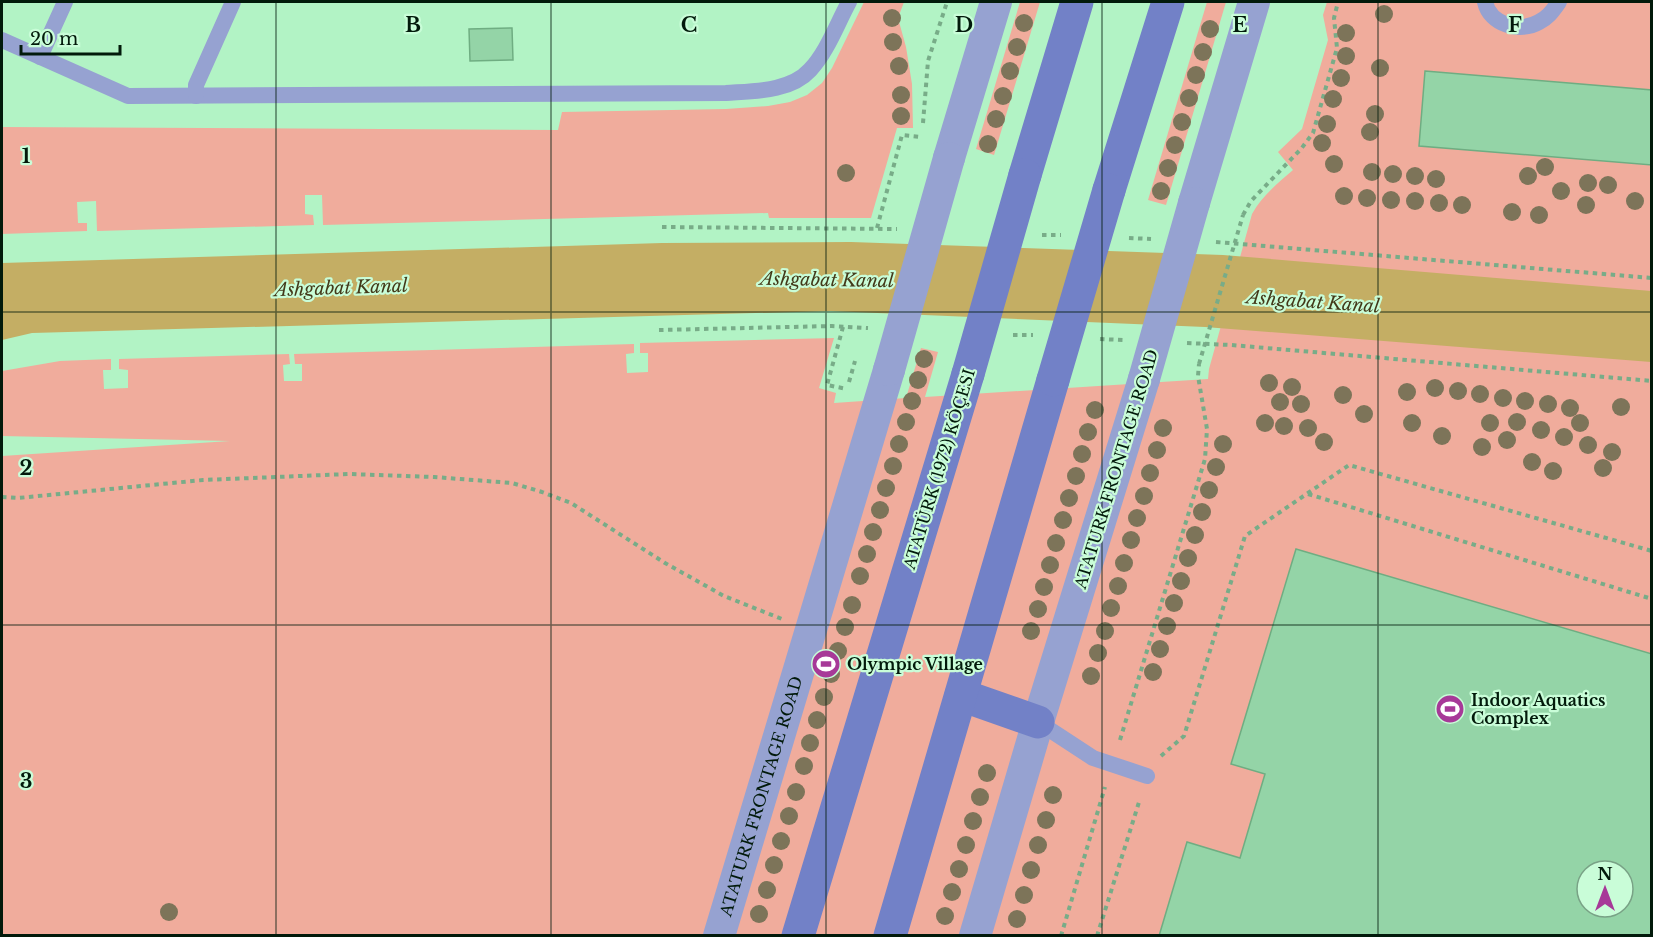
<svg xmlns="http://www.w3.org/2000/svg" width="1653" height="937" font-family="'Libre Baskerville',serif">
<rect width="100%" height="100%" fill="#b2f3c5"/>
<g fill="#f0ac9c" fill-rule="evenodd">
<polygon points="864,2 904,2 898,18 906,47 912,84 913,128 897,128 871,218 769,218 768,213 323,225 322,195 305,195 305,214 313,215 314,225 97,231 96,201 77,202 78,223 87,223 87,231 2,234 2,127 558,130 562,112 726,109 768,106 790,102 807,95 822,83 832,68"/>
<polygon points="1020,2 1040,2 994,155 976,149"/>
<polygon points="1207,2 1226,2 1166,205 1148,200"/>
<path d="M1327,2H1651V935H2V456L230,441L2,436V371L60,361L111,359V370H103L104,389L128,388V370L119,369V359L289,354L290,364L283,365L284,381H302V364H295L294,354L634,344V353L626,354L627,373L648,372V353H640V343L834,338L819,388L836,393L834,403L906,398L921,348L938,352L925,397L1208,379L1209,369L1252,214C1262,196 1278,183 1293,170L1278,152L1302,129L1328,40L1323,15ZM1587,871H1623V907H1587Z"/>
</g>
<polygon fill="#c4ae64" points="851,242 1223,255 1651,291 1651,362 1205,327 831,311 32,333 2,340 2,263 662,243"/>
<g fill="#94d4a7" stroke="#6fad82" stroke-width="1.5" fill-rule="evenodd">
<polygon points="512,28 513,60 470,61 469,29"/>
<polygon points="1425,71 1652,90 1652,165 1419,146"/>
<path d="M1296,549L1652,654V936H1159L1187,842L1240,858L1265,774L1231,764ZM1587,871H1623V907H1587Z"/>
</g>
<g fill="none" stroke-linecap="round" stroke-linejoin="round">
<g stroke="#78ac88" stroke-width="4" stroke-dasharray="4.5 4.5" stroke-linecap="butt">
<polyline points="923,123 928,61 947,2"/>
<polyline points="1243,215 1251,201 1301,149 1313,133 1337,48 1334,18 1338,2"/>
<polyline points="662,227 897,229"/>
<polyline points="877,228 902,135 921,137"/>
<polyline points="1042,235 1061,235"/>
<polyline points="1129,238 1151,239"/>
<polyline points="1216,242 1652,278"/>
<polyline points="843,327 827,385 847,389"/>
<polyline points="659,330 832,326 868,328"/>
<polyline points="1013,335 1033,335"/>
<polyline points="1100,339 1123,340"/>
<polyline points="1187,343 1231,345 1652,381"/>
<polyline points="1308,494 1652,599"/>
<polyline points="2,497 18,498 203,480 349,474 434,477 512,483 542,492 571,503 665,563 724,596 782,619"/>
<polyline points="1120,740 1205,459 1207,429 1198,376 1199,364"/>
<polyline points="1161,756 1184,736 1245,536 1349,465 1652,551"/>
<polyline points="1061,936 1105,787"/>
<polyline points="1097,936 1140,799"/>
</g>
<g stroke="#96a2d1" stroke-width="16">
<path d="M1485,2C1490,25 1520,33 1539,22C1549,17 1553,10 1559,2"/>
<path d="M2,40L128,96L726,93C753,91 790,92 810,70C827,52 837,24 849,2"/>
<polyline points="40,57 65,2"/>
<polyline points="196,96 196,85 233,2"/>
<polyline points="1038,722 1093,758 1147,776"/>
</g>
<g stroke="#96a2d1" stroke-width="32">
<polyline points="949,158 996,2"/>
<polyline points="1194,203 1254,2"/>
<path id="s1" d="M719,936L889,370"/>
<polyline points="975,936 1038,722 1144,379"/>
</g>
<g stroke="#7281c7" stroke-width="33">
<polyline points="1025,175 1077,2"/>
<polyline points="1109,190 1168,2"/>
<polyline points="961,695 1038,722"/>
<polyline points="798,936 968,374"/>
<polyline points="890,936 1053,380"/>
</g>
<g stroke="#78ac88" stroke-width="4" stroke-dasharray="4.5 4.5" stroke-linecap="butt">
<polyline points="1199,364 1243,215"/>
<polyline points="849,382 855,361"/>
</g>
<g stroke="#96a2d1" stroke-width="32">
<polyline points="889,370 949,158"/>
<polyline points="1144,379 1194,203"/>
</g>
<g stroke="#7281c7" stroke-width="33">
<polyline points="968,374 1025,175"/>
<polyline points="1053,380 1109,190"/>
</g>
</g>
<g fill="#7d7459">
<circle cx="1384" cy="14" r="9"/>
<circle cx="892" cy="18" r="9"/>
<circle cx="1024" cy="23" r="9"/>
<circle cx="1210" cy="29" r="9"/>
<circle cx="1346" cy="33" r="9"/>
<circle cx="893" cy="42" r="9"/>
<circle cx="1017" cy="47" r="9"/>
<circle cx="1203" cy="52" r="9"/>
<circle cx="1346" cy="56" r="9"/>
<circle cx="899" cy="66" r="9"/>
<circle cx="1380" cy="68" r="9"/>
<circle cx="1010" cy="71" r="9"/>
<circle cx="1196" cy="75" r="9"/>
<circle cx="1341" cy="78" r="9"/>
<circle cx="901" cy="95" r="9"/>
<circle cx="1003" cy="96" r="9"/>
<circle cx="1189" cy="98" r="9"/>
<circle cx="1333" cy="99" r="9"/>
<circle cx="1375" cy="114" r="9"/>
<circle cx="901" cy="116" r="9"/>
<circle cx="996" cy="119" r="9"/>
<circle cx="1182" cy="122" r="9"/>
<circle cx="1327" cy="124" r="9"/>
<circle cx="1370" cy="132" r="9"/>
<circle cx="1322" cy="143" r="9"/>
<circle cx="988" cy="144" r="9"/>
<circle cx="1175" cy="145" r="9"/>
<circle cx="1334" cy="164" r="9"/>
<circle cx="1545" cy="167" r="9"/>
<circle cx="1168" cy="168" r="9"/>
<circle cx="1372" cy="172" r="9"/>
<circle cx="846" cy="173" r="9"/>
<circle cx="1393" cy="174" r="9"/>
<circle cx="1415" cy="176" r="9"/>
<circle cx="1528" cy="176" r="9"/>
<circle cx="1436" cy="179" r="9"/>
<circle cx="1588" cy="183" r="9"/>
<circle cx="1608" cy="185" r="9"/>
<circle cx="1161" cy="191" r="9"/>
<circle cx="1561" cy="191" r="9"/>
<circle cx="1344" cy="196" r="9"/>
<circle cx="1367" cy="198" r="9"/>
<circle cx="1391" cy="200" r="9"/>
<circle cx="1415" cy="201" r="9"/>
<circle cx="1635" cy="201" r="9"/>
<circle cx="1439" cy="203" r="9"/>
<circle cx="1462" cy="205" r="9"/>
<circle cx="1586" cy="205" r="9"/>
<circle cx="1512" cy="212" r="9"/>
<circle cx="1539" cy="215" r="9"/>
<circle cx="924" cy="359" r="9"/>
<circle cx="918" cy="380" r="9"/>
<circle cx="1269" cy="383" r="9"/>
<circle cx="1292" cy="387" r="9"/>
<circle cx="1435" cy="388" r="9"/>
<circle cx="1458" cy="391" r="9"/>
<circle cx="1407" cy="392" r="9"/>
<circle cx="1480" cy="394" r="9"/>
<circle cx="1343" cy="395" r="9"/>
<circle cx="1503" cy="398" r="9"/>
<circle cx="912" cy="401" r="9"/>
<circle cx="1525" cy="401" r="9"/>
<circle cx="1280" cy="402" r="9"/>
<circle cx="1301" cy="404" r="9"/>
<circle cx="1548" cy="404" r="9"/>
<circle cx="1621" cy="407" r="9"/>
<circle cx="1570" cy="408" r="9"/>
<circle cx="1095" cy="410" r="9"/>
<circle cx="1364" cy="414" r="9"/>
<circle cx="906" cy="422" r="9"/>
<circle cx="1517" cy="422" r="9"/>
<circle cx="1265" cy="423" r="9"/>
<circle cx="1412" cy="423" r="9"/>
<circle cx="1490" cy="423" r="9"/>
<circle cx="1580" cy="423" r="9"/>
<circle cx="1284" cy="426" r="9"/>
<circle cx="1163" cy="428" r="9"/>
<circle cx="1308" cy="428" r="9"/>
<circle cx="1541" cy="430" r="9"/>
<circle cx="1088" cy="432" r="9"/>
<circle cx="1442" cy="436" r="9"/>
<circle cx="1564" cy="437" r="9"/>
<circle cx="1507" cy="440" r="9"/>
<circle cx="1324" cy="442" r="9"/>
<circle cx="899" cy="444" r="9"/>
<circle cx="1223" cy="444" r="9"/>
<circle cx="1588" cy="445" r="9"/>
<circle cx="1482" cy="447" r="9"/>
<circle cx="1157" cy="450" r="9"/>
<circle cx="1612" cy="452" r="9"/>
<circle cx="1082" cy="454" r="9"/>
<circle cx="1532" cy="462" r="9"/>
<circle cx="893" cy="466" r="9"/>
<circle cx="1216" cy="467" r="9"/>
<circle cx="1603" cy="468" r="9"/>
<circle cx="1553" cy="471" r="9"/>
<circle cx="1150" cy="473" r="9"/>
<circle cx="1076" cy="476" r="9"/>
<circle cx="886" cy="488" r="9"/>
<circle cx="1209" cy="490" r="9"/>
<circle cx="1144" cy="496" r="9"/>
<circle cx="1069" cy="498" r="9"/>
<circle cx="880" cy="510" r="9"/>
<circle cx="1202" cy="512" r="9"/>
<circle cx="1137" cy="518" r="9"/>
<circle cx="1063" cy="520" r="9"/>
<circle cx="873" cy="532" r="9"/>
<circle cx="1195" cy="535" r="9"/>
<circle cx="1131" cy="540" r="9"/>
<circle cx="1056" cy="543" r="9"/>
<circle cx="867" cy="554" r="9"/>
<circle cx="1188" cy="558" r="9"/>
<circle cx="1124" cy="563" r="9"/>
<circle cx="1050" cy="565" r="9"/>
<circle cx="860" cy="576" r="9"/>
<circle cx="1181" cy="581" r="9"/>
<circle cx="1118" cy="586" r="9"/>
<circle cx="1044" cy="587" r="9"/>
<circle cx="1174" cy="603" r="9"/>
<circle cx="852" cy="605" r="9"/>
<circle cx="1111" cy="608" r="9"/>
<circle cx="1038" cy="609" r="9"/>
<circle cx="1167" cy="626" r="9"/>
<circle cx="845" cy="627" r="9"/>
<circle cx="1031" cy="631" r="9"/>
<circle cx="1105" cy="631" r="9"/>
<circle cx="1160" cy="649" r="9"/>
<circle cx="838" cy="651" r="9"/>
<circle cx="1098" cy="653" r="9"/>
<circle cx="1153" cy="672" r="9"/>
<circle cx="831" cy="674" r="9"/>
<circle cx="1091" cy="676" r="9"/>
<circle cx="824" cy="697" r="9"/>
<circle cx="817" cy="720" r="9"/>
<circle cx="810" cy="743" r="9"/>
<circle cx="804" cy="766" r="9"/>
<circle cx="987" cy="773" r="9"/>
<circle cx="796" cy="792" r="9"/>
<circle cx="1053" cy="795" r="9"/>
<circle cx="980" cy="797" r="9"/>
<circle cx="789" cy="816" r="9"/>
<circle cx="1046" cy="820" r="9"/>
<circle cx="973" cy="821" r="9"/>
<circle cx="781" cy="841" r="9"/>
<circle cx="966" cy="845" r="9"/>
<circle cx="1038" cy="845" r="9"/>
<circle cx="774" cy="865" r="9"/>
<circle cx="959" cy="869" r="9"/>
<circle cx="1031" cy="870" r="9"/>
<circle cx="767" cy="890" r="9"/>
<circle cx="952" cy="892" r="9"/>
<circle cx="1024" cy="895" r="9"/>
<circle cx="169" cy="912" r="9"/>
<circle cx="759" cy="914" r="9"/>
<circle cx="945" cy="916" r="9"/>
<circle cx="1017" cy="919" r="9"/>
</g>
<path fill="none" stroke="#021a0b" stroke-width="1.5" stroke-opacity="0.55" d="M276,2V936M551,2V936M826,2V936M1102,2V936M1378,2V936M2,312H1652M2,625H1652"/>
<defs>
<g id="stadium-disc" transform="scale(1.5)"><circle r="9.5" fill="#a73998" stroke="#c9fdd8"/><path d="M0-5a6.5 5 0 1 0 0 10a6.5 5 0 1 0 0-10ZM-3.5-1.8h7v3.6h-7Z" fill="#fff"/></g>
</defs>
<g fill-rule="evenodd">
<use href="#stadium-disc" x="826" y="664"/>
<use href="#stadium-disc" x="1450" y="709"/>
</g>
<g text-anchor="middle" stroke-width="4.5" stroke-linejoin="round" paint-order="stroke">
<g font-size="16" fill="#021a0b" stroke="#c9fdd8">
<text transform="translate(939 469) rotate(-73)" y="6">ATATÜRK (1972) KÖÇESI</text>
<text transform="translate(1116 469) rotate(-73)" y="6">ATATURK FRONTAGE ROAD</text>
<text dy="6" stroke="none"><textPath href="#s1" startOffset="146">ATATURK FRONTAGE ROAD</textPath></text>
</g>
<g font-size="16" font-weight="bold" fill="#021a0b" stroke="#c9fdd8" text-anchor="start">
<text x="847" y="670">Olympic Village</text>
<text x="1471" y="706">Indoor Aquatics<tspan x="1471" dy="18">Complex</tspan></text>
</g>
<g font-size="18" font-style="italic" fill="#433919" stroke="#c9fdd8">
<text transform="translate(827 280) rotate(1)" y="6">Ashgabat Kanal</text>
<text transform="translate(341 288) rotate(-2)" y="6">Ashgabat Kanal</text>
<text transform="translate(1313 302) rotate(4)" y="6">Ashgabat Kanal</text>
</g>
</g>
<g font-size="20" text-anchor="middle" font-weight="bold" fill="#021a0b" stroke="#c9fdd8" stroke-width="4.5" stroke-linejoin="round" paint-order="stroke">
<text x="413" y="32">B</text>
<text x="689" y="32">C</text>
<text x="964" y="32">D</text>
<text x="1240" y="32">E</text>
<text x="1515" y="32">F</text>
<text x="26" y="163">1</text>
<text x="26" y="475">2</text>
<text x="26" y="788">3</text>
</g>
<rect width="1653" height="937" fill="none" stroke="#021a0b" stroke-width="6"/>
<g transform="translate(1605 889)"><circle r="28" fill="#c9fdd8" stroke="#79a286" stroke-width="1.5"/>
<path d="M0-4.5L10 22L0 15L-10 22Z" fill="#a73998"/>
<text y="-9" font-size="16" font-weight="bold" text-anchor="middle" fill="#021a0b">N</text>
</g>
<path d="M21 45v9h99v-9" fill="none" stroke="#021a0b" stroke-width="3"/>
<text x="30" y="45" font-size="18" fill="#021a0b" stroke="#c9fdd8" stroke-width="4.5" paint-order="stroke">20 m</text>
</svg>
